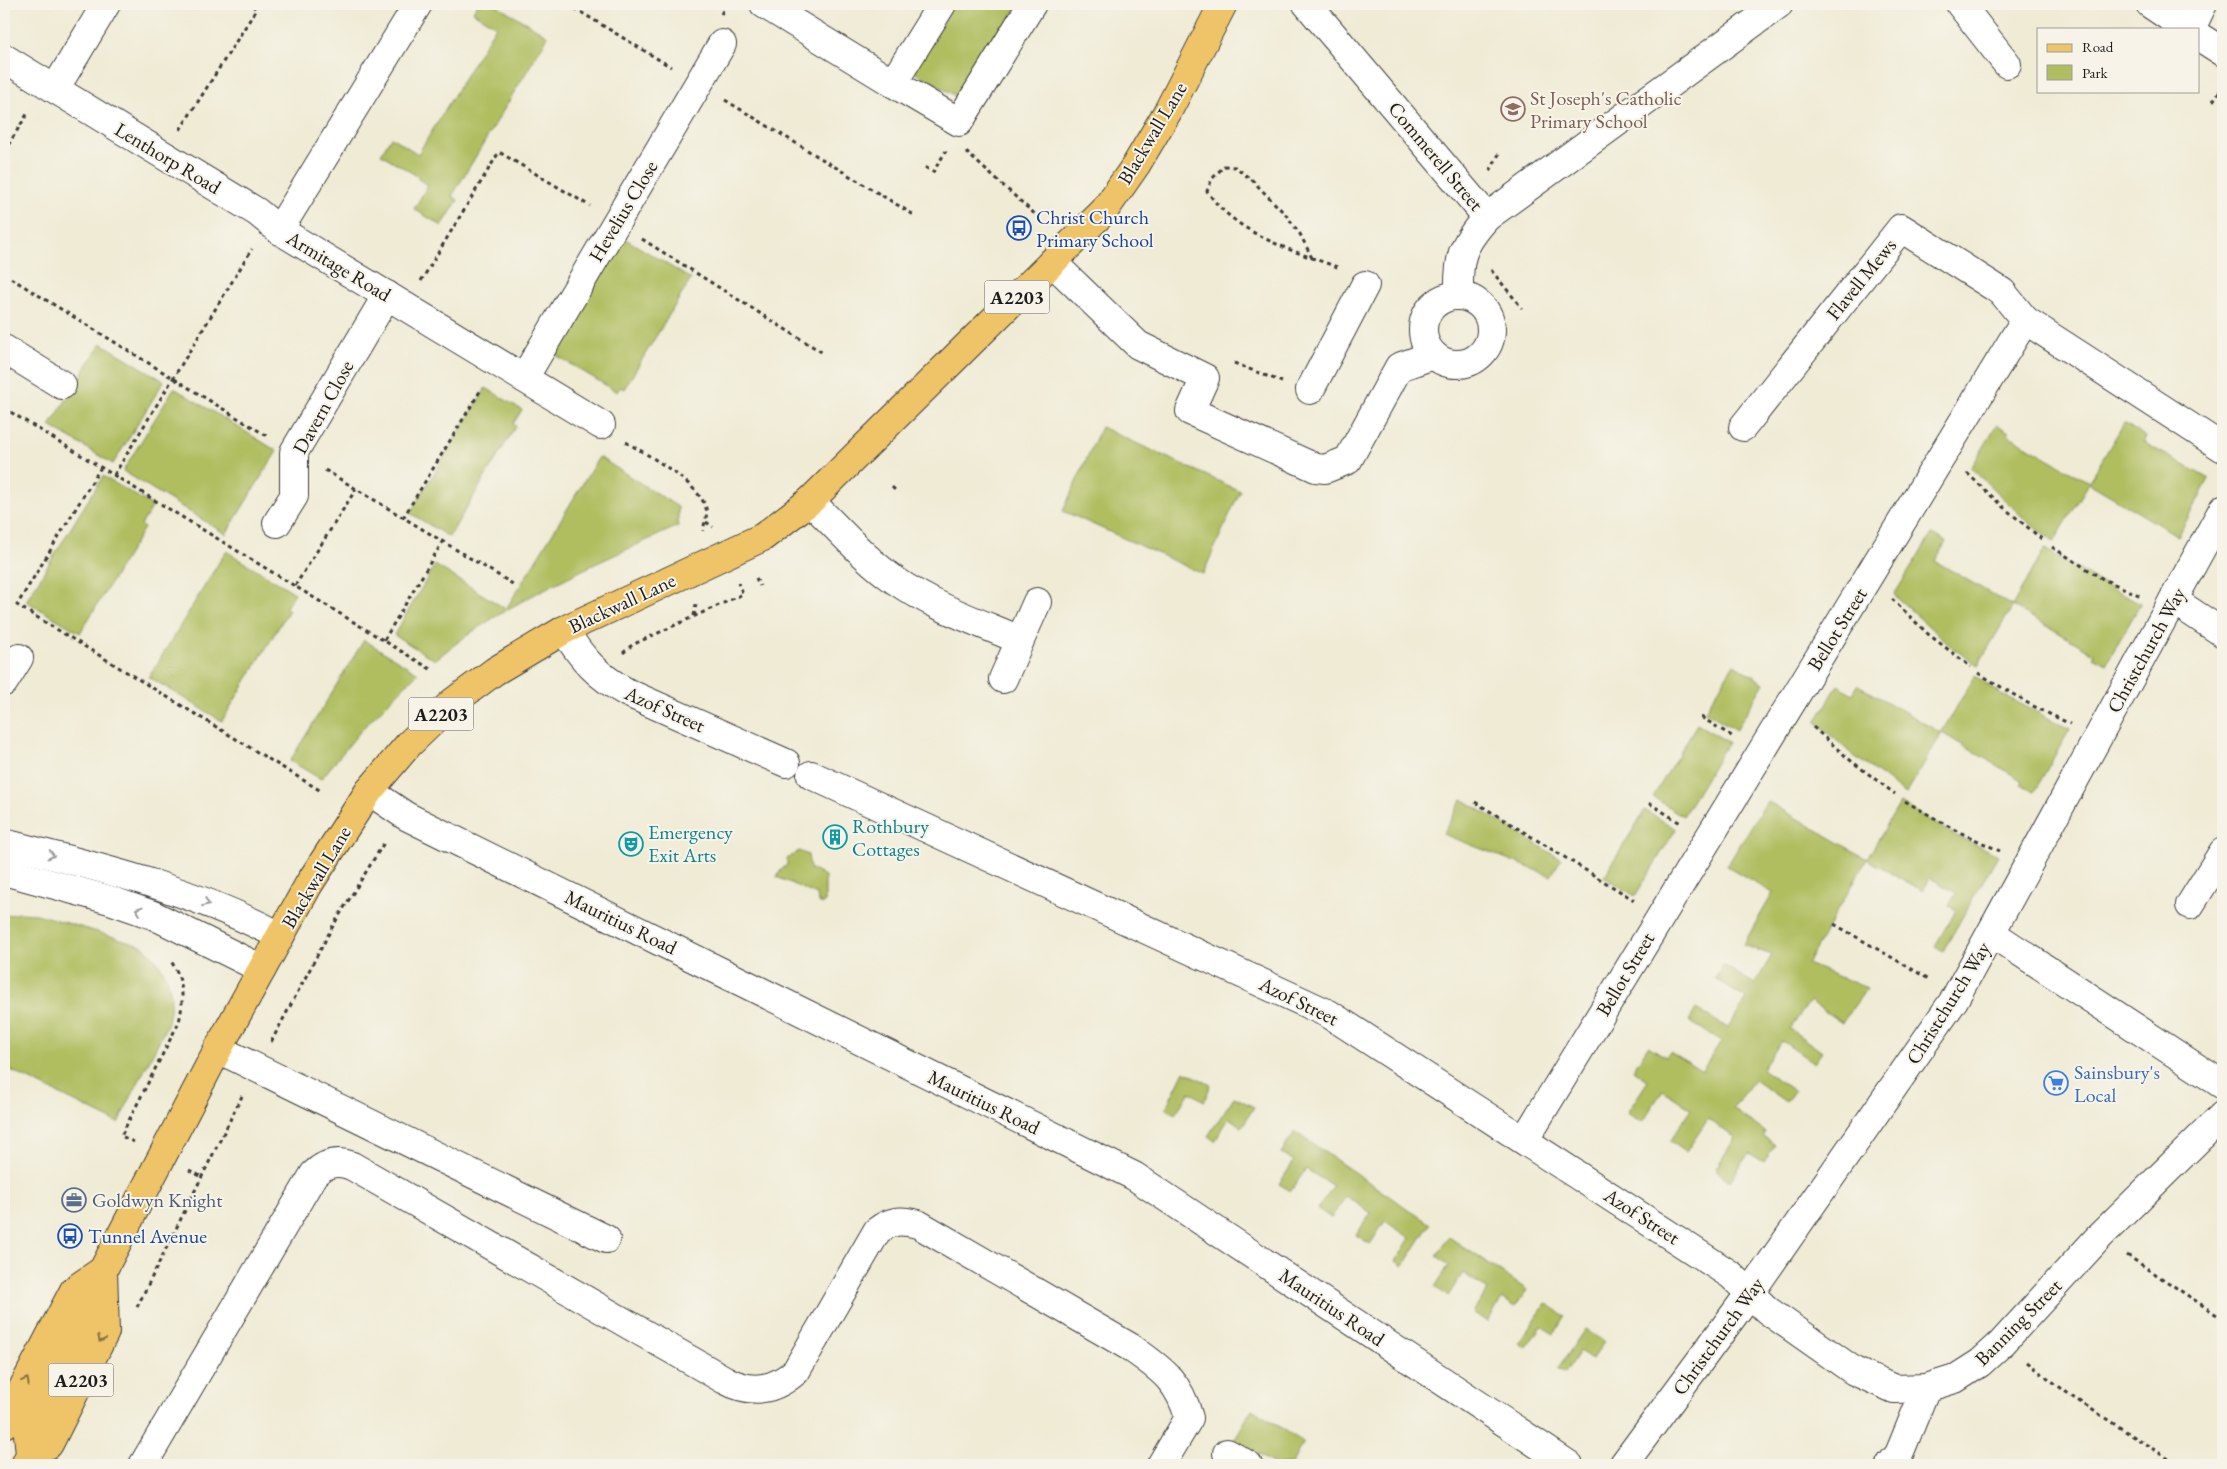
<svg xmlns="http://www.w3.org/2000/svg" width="2227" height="1469" font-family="'EB Garamond',serif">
<rect width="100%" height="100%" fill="#f7f3e8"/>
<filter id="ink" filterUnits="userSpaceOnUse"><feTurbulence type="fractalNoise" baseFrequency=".02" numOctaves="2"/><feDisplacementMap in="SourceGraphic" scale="10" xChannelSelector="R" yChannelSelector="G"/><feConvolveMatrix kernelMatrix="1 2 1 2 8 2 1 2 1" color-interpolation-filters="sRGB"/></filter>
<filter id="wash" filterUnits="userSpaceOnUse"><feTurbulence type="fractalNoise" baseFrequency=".0096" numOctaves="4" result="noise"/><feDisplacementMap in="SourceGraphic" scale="20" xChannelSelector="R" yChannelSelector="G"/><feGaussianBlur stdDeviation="1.12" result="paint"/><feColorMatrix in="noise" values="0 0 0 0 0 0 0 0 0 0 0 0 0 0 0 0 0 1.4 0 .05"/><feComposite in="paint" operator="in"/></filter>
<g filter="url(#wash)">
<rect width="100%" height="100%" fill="#efebd5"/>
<g fill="#b0be61" stroke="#666d3e">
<polygon points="477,4 495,4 548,36 452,196 458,200 442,226 414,209 428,185 418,179 419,177 381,154 391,137 418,154 496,26 473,12"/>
<polygon points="954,4 1019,4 961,99 913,71"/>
<polygon points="624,238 691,279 624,389 620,387 617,392 554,354"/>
<polygon points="101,343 164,381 113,464 50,426"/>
<polygon points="174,388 277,451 226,534 123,471"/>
<polygon points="486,388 522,410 513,424 516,426 449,537 410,513"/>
<polygon points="2124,423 2146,437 2143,442 2209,479 2178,536 2089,483 2054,542 2029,523 1971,468 1997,425 2009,432 2008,435 2089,482"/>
<polygon points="1101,427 1240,491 1203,574 1063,511"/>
<path d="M599,457L678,507V526C594,565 507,600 435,660L394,635L435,565L506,609Z"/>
<polygon points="103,476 153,506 141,525 144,528 80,633 26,601"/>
<polygon points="1932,534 1946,542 1935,561 2012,606 2045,549 2099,582 2141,603 2106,664 2093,657 2095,654 2013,606 1978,665 1954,649 1894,595"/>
<polygon points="226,551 295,593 286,607 289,610 222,721 149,677"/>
<polygon points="364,640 418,673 363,728 321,779 290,761"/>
<polygon points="1734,664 1764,683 1736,730 1705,711"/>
<polygon points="1975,676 2001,694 2070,729 2034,792 2021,785 2023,781 1942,733 1906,794 1854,756 1816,722 1838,685 1853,694 1858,685 1941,733"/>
<polygon points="1697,724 1728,742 1683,816 1653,797"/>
<polygon points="1462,799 1561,859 1551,876 1443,834"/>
<polygon points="1767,801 1867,859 1900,803 1955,835 1998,855 1943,951 1935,946 1956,910 1949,906 1956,893 1930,878 1923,891 1867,859 1807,964 1867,988 1842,1023 1810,1001 1790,1029 1822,1052 1814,1063 1782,1041 1762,1069 1794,1091 1786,1102 1754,1080 1733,1109 1765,1132 1763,1136 1775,1145 1764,1162 1749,1153 1730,1181 1715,1170 1735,1138 1708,1119 1686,1152 1670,1141 1691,1109 1663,1090 1642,1122 1627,1113 1648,1081 1633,1070 1648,1046 1666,1057 1670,1052 1702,1071 1721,1041 1689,1021 1696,1009 1728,1028 1747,999 1715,979 1723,965 1755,984 1772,955 1743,945 1773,893 1727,866"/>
<polygon points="1645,810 1676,829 1635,896 1604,877"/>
<polygon points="799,851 808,855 810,869 825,876 825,902 822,904 818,902 817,895 777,877 781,870 787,865 787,859"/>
<path d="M19,913L37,914L141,945C167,967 177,991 167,1025L118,1123L4,1067V916Z"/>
<polygon points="1184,1071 1211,1085 1204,1101 1190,1092 1175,1114 1166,1108"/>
<polygon points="1234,1097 1254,1107 1242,1127 1229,1118 1215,1141 1208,1136"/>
<polygon points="1295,1132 1430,1224 1403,1266 1396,1261 1410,1238 1385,1221 1370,1244 1356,1235 1371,1213 1346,1196 1331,1218 1318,1209 1333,1186 1306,1169 1291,1191 1279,1184 1294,1161 1281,1153"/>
<polygon points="1449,1237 1527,1290 1515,1307 1502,1299 1487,1322 1473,1312 1488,1290 1463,1273 1448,1296 1435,1287 1449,1265 1437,1256"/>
<polygon points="1546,1303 1565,1316 1554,1334 1541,1326 1526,1348 1519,1343"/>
<polygon points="1585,1329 1604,1342 1593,1359 1579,1351 1565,1373 1558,1369"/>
<polygon points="1252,1409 1303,1442 1291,1465 1276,1465 1234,1440"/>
</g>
</g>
<g filter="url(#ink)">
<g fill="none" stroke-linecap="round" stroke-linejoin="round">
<g stroke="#3c3b38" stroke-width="30">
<g id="minor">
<polyline points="764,4 893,83"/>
<polyline points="942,4 893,83 959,122 1032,4"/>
<polyline points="1307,4 1487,217 1779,4"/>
<polyline points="1960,4 2007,64"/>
<polyline points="2150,4 2187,29"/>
<polyline points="2191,29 2203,4"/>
<polyline points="2198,36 2223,52"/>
<polyline points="4,58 257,212 279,230 601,425"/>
<polyline points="55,89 106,4"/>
<polyline points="279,230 418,4"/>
<polyline points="1052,262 1138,345 1205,378 1190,411 1316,468 1325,469 1348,460 1399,367 1433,355"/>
<circle cx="1457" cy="330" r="34"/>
<path d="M1459,296C1458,257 1461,246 1487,217"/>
<polyline points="4,349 62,385"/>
<polyline points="524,378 722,44"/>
<polyline points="1310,390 1365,285"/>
<polyline points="1743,427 1901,228 2002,292 2025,320"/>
<path d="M810,501C838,528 864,559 896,581C934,607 978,622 1020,640"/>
<polyline points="277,523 294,496 294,452 387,295"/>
<polyline points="2173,600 2223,633"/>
<path d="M564,630C583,660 597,676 628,693L786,763"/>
<polyline points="1003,679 1037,602"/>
<polyline points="4,682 19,658"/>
<polyline points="811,775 1329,1014 1731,1275 1767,1310 1854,1371 1894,1389 1926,1388 1955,1379 1980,1363 2002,1343 2100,1236 2223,1115"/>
<polyline points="369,791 406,816 1134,1176 1569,1465"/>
<path d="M4,843C98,867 194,890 280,936"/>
<polyline points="4,871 110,900 153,915 262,969"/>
<polyline points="2190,905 2223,852"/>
<polyline points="1991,933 2223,1085"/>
<polyline points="218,1049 606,1239"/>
<polyline points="1525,1139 2025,320 2223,448"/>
<polyline points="1227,1453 1248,1465"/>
<path d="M143,1465L314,1174C326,1163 337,1160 352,1166L725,1380C751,1394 774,1391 796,1371L877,1231C891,1220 901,1220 918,1224L1130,1347C1160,1368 1179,1380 1189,1418L1161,1465"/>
<polyline points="1623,1465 1750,1293 1954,1000 2223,509"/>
<polyline points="1890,1465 1899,1454 1926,1388"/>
</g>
</g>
<g stroke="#3c3b38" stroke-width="30">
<g id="major">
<polyline points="4,1424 74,1290 103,1270 218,1049 309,884 369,791 409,744 453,702 495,671 564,630 763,537 810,501 1104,211 1136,165 1168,111 1223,4"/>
<polyline points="30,1454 49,1444 105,1332 103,1270"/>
<polyline points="25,1465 30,1454 28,1434 103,1293"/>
</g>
</g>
<g stroke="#3c3b38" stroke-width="3" stroke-dasharray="4 4" stroke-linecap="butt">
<polyline points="574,8 671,67"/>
<polyline points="721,14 727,4"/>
<polyline points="725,100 914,215"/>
<polyline points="2213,101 2223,86"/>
<polyline points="180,130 256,10 252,4"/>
<polyline points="4,152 29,111"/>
<polyline points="966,152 1038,217"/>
<polyline points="925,167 933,172 946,151"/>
<polyline points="1490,171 1499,154"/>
<polyline points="642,239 823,353"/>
<path d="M1312,258L1300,234L1286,215L1252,180L1235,167L1224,166L1212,179L1207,191C1236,235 1294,251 1340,268"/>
<polyline points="1491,270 1522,308"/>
<polyline points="4,274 267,436"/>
<polyline points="421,281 499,152 590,206"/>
<polyline points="1234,363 1282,382"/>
<polyline points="4,408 432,670"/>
<path d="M626,442C649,456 698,482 706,508C708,516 704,523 703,531"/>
<polyline points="101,467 17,605 321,791"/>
<polyline points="325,470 516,586"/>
<polyline points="1967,473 2002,506 2043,540"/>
<polyline points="114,475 252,249"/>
<polyline points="892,487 896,491"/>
<polyline points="403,518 482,388"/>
<polyline points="706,522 713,527"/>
<polyline points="2052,547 2103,579 2141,596"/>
<polyline points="756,578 760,586"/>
<polyline points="295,586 356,489"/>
<polyline points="1892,599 1928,634 1971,667"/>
<polyline points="694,616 696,604"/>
<polyline points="384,640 443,541"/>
<polyline points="623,653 632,645 743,594 738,583"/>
<polyline points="1978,673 2031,705 2070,724"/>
<polyline points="1701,717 1735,738"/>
<polyline points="1813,727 1850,760 1895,794"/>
<polyline points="1905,801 1957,831 2000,851"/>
<polyline points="1475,802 1634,900"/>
<polyline points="1649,803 1682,824"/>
<polyline points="1834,924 1929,979"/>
<polyline points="271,1042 334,924 385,841"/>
<path d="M134,1142L121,1136L179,1022C184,1000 184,981 171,961"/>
<polyline points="189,1170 202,1177"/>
<polyline points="2127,1255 2223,1319"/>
<polyline points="137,1307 242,1096"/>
<polyline points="2027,1362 2074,1398 2178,1465"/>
</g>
<use href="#minor" stroke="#fff" stroke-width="28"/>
<use href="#major" stroke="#efc469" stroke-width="28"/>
</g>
<defs><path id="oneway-chevron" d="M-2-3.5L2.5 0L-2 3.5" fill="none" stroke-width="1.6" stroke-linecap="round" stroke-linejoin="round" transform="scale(1.25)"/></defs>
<g stroke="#999">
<use href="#oneway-chevron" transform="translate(51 855) rotate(15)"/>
<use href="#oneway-chevron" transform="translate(206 903) rotate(22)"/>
<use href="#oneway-chevron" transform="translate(139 910) rotate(-161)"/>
</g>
<g stroke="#867042">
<use href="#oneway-chevron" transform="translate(101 1339) rotate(116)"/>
<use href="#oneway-chevron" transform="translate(26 1381) rotate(-62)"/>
</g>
</g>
<defs>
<g id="school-ring" transform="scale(1.25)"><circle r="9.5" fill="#f7f3e8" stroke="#8d6e63" stroke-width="1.5"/><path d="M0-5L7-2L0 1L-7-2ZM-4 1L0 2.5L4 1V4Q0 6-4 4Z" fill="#8d6e63"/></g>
<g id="bus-ring" transform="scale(1.25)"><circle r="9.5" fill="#f7f3e8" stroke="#1a4fb4" stroke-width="1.5"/><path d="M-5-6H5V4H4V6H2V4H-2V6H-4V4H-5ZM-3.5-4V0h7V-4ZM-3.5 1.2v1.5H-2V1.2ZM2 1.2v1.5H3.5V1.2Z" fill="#1a4fb4"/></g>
<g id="building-ring" transform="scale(1.25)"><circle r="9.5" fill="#f7f3e8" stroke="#0f9aa8" stroke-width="1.5"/><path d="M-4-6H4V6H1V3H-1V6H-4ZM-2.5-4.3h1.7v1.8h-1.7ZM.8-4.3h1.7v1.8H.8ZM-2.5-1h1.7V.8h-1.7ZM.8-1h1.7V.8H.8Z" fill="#0f9aa8"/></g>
<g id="theatre-ring" transform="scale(1.25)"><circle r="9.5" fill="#f7f3e8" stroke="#0f9aa8" stroke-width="1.5"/><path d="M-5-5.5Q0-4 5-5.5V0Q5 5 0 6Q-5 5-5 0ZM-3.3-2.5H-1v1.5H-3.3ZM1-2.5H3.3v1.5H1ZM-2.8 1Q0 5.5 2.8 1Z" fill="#0f9aa8"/></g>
<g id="supermarket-ring" transform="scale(1.25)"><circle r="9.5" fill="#f7f3e8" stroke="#3f7fe0" stroke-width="1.5"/><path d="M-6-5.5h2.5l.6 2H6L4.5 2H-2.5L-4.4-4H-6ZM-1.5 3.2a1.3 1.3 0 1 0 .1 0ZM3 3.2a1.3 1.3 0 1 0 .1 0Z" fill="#3f7fe0"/></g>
<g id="office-ring" transform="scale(1.25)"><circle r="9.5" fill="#f7f3e8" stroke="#5c6f8a" stroke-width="1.5"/><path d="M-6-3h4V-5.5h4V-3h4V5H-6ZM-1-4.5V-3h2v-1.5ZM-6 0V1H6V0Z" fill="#5c6f8a"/></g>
</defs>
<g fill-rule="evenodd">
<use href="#school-ring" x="1513" y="109"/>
<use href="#bus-ring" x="1019" y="228"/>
<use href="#building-ring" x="835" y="837"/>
<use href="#theatre-ring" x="631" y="844"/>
<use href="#supermarket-ring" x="2056" y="1083"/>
<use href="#office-ring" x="74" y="1200"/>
<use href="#bus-ring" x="70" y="1236"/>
</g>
<g text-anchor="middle" stroke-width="4" stroke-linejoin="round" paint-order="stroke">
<g fill="#f7f3e8" stroke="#5e5c59" stroke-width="1">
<rect x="984.5" y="280.5" width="65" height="33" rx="4"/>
<rect x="408.5" y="697.5" width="65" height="33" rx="4"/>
<rect x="48.5" y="1363.5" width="65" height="33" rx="4"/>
</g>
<g font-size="19" font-weight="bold" fill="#1c1c1c">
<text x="1017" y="304">A2203</text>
<text x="441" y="721">A2203</text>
<text x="81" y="1387">A2203</text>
</g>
<g font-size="20" fill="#785e54" stroke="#f7f3e8" text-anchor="start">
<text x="1530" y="105">St Joseph's Catholic<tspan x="1530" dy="23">Primary School</tspan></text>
</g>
<g font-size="20" fill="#1c1c1c" stroke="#f7f3e8">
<text transform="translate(1152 133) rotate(-59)" y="7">Blackwall Lane</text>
<text transform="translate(1436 156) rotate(50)" y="7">Commerell Street</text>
<text transform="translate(168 158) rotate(31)" y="7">Lenthorp Road</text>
<text transform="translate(623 211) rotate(-59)" y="7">Hevelius Close</text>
<text transform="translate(339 266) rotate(31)" y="7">Armitage Road</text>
<text transform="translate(1861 279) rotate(-51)" y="7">Flavell Mews</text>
<text transform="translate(323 407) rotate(-61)" y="7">Davern Close</text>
<text transform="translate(622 603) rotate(-25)" y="7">Blackwall Lane</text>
<text transform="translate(1837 629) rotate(-58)" y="7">Bellot Street</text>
<text transform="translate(2146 650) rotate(-61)" y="7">Christchurch Way</text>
<text transform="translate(665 709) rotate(24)" y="7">Azof Street</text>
<text transform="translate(316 877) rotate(-59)" y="7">Blackwall Lane</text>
<text transform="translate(621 922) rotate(26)" y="7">Mauritius Road</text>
<text transform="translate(1625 974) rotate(-59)" y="7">Bellot Street</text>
<text transform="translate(1299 1001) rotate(26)" y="7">Azof Street</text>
<text transform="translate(1948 1003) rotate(-58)" y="7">Christchurch Way</text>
<text transform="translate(984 1102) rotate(26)" y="7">Mauritius Road</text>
<text transform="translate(1642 1216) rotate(33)" y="7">Azof Street</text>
<text transform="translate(1332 1307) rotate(34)" y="7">Mauritius Road</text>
<text transform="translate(2018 1322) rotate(-45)" y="7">Banning Street</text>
<text transform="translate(1718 1336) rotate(-54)" y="7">Christchurch Way</text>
</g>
<g font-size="20" fill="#164399" stroke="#f7f3e8" text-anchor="start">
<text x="1036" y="224">Christ Church<tspan x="1036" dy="23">Primary School</tspan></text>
<text x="88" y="1243">Tunnel Avenue</text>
</g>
<g font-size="20" fill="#0d838f" stroke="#f7f3e8" text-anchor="start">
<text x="852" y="833">Rothbury<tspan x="852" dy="23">Cottages</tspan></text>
<text x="648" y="839">Emergency<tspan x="648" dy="23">Exit Arts</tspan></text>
</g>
<g font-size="20" fill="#366cbe" stroke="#f7f3e8" text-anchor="start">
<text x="2074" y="1079">Sainsbury's<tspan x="2074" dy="23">Local</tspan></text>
</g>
<g font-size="20" fill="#4e5e75" stroke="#f7f3e8" text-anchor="start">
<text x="92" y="1207">Goldwyn Knight</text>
</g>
</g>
<rect width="2227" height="1469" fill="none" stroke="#f7f3e8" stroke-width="20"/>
<rect x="2037" y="28" width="162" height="65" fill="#f7f3e8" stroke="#9f9d96"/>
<rect x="2047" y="44" width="25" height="8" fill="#efc469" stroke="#9f9d96"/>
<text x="2082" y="52" font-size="15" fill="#1c1c1c">Road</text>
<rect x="2047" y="65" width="25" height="15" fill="#b0be61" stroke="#9f9d96"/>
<text x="2082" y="78" font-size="15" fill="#1c1c1c">Park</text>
</svg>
